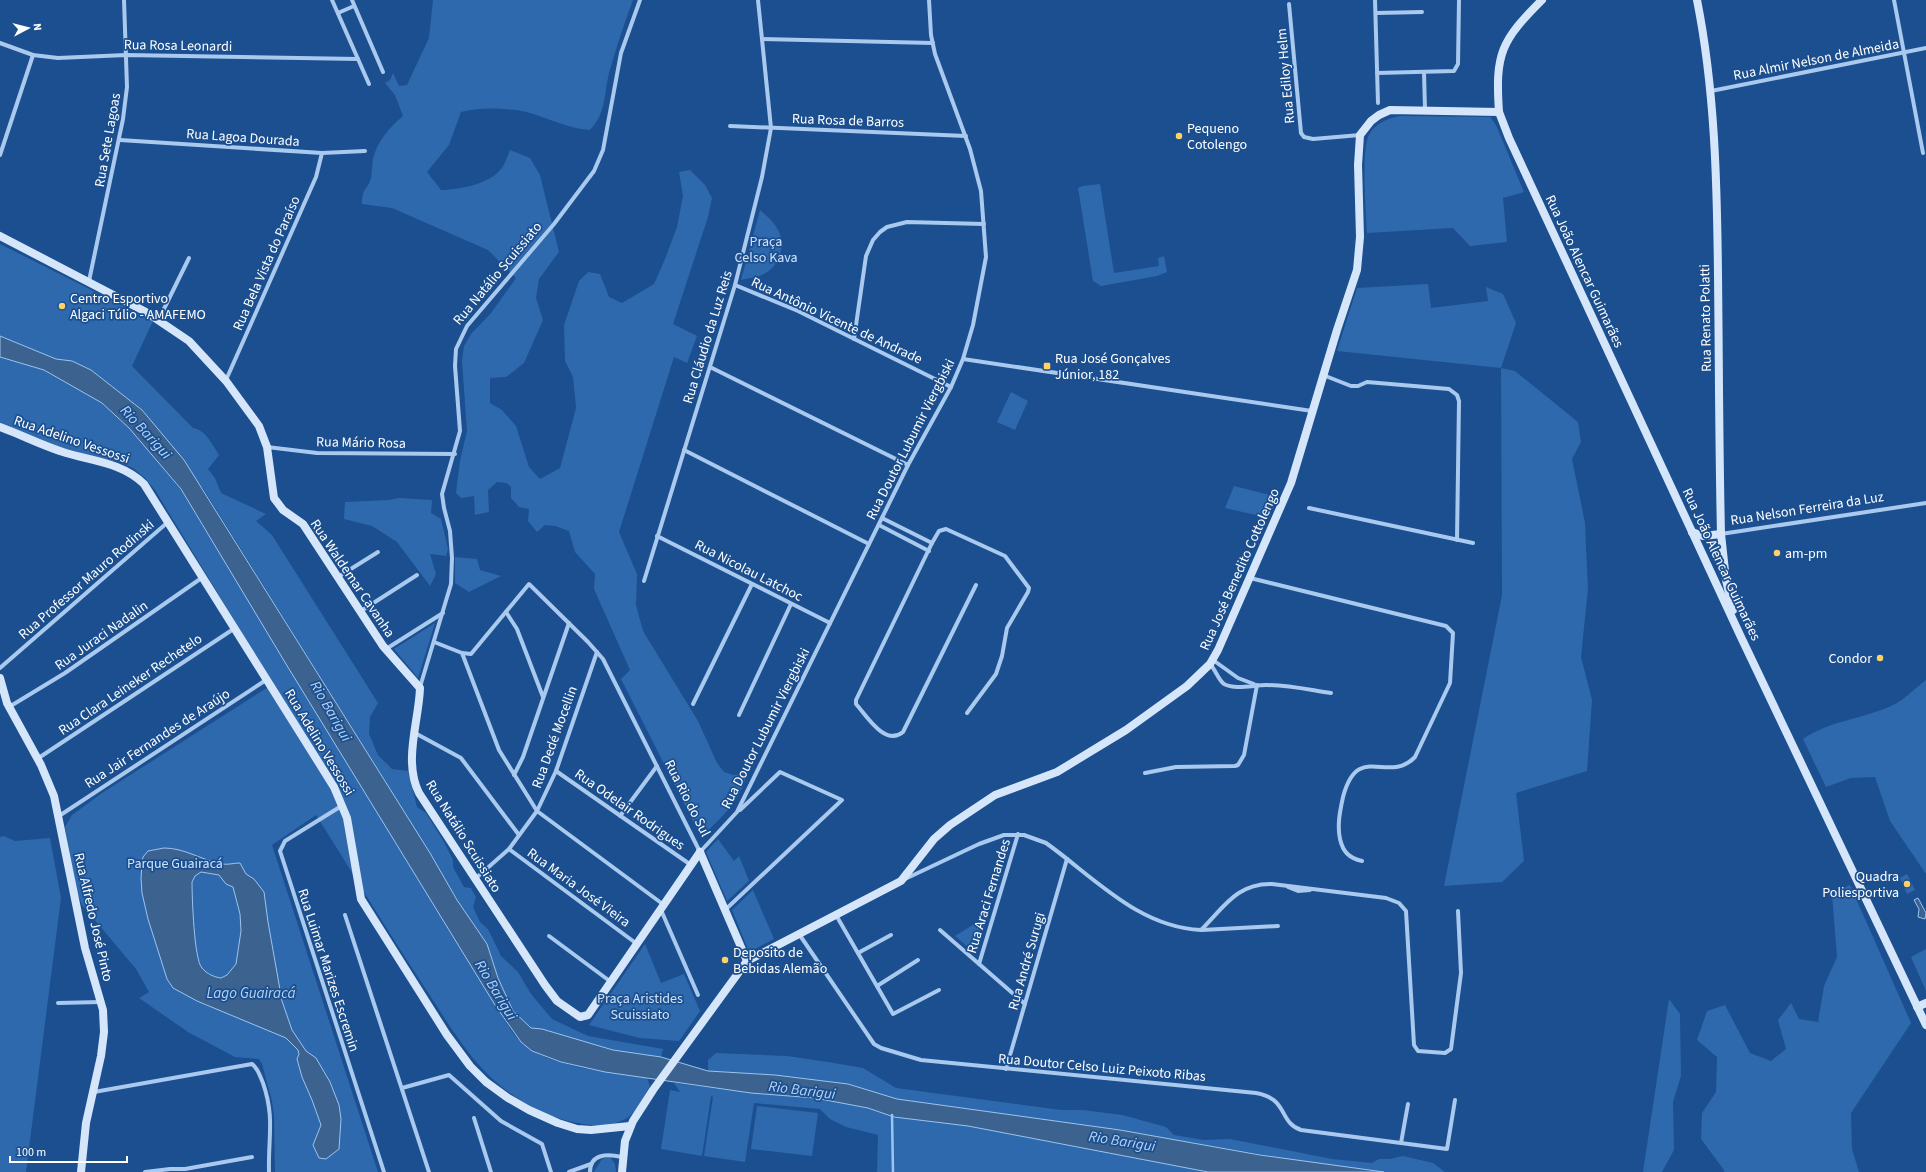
<svg xmlns="http://www.w3.org/2000/svg" width="1926" height="1172" font-family="'Source Sans 3',sans-serif">
<rect width="100%" height="100%" fill="#1b4f8f"/>
<g fill="#2e69ad">
<path d="M433,0H633C624,24 616,48 609,73C604,94 606,114 590,130C566,129 546,116 522,111C503,108 480,107 461,112L449,145L427,172L441,190C458,190 489,184 500,170C505,165 507,157 510,150L530,158L540,175L559,252L539,279L536,298L543,320L524,363L506,377L490,378V403L502,410L516,426L529,467L540,479L560,468L576,408L573,377L565,361L564,325L579,281L588,272L600,274L609,297L622,303L654,284L665,259L677,227L683,196L679,172L690,170L705,185L712,198L708,217L673,324L697,336L687,363L674,357L619,532L637,574L636,605L643,631L698,721L717,763L724,772L733,775L741,774L748,766C745,797 723,816 701,837L621,679L630,670L594,589L595,574L575,552L569,531L555,526L545,525L537,532L528,521L529,509L519,507L511,498V487L507,483L497,482L488,490L489,512L475,515L474,496L461,498L456,493L460,461L467,431L462,361L464,346L471,334L491,313L516,278L488,250L392,208L362,204C362,187 368,190 371,178C372,172 372,165 373,159C377,141 390,127 403,116L395,95L385,83L390,80L393,73L399,86L407,85L429,38Z"/>
<path d="M1399,116L1490,117L1496,125L1524,192L1503,198L1507,242L1470,246L1453,228L1367,233C1366,214 1361,149 1369,135C1375,123 1387,119 1399,116Z"/>
<polygon points="1100,184 1114,273 1159,266 1158,258 1164,256 1167,272 1157,276 1101,286 1093,281 1078,188 1083,186"/>
<path d="M760,210C766,215 773,221 777,228C787,245 780,267 762,275C756,278 748,278 741,280Z"/>
<path d="M0,244L153,321L132,366L193,428C206,430 212,444 219,455L208,469L215,478L221,493L266,514L256,521L272,535L378,703L370,717L369,734L378,755L392,769L408,771L417,807L426,813L444,842L453,860V867L464,887L471,888L476,897L473,907L480,922L488,929L501,956L518,972L531,994L552,1019L588,1036L663,1049L661,1057L613,1050L542,1029L531,1028L513,1012L498,978L487,944L457,900L430,853L204,490L142,410L91,370L72,361L57,360L0,336Z"/>
<polygon points="1428,284 1431,308 1488,301 1486,287 1503,294 1516,323 1501,368 1515,371 1578,422 1581,442 1572,459 1585,523 1586,547 1588,589 1581,657 1592,700 1587,771 1516,793 1524,861 1502,882 1444,886 1502,595 1501,368 1337,351 1357,288"/>
<path d="M0,357L44,370L102,403L129,428L181,490L495,1005C504,1017 511,1033 522,1043C547,1067 613,1073 647,1078L650,1086C644,1095 638,1109 630,1116C615,1127 595,1127 578,1123C548,1118 517,1101 495,1081C467,1056 449,1025 429,994C390,935 354,875 316,815L272,845L378,1172H275L274,1116L272,1101L262,1064L259,1059L235,1057L188,1032L139,998L149,992L136,969L82,905L77,892L65,827L72,815L102,793L273,684L155,490L145,478L133,468L118,462L61,449L0,427Z"/>
<polygon points="1011,392 1028,401 1015,430 997,422"/>
<polygon points="1234,486 1278,497 1269,518 1225,508"/>
<polygon points="399,498 432,500 431,513 441,519 448,549 446,556 430,554 436,574 430,586 397,542 372,526 344,519 345,502 388,500"/>
<polygon points="455,557 477,559 480,570 501,576 469,592 455,583"/>
<polygon points="435,623 418,678 394,649"/>
<path d="M1926,680V874L1890,821L1875,777L1851,778L1826,787L1803,739C1829,721 1862,719 1891,706C1903,701 1915,688 1926,680Z"/>
<polygon points="4,836 15,841 50,838 61,898 26,1172 0,1172 0,837"/>
<polygon points="718,839 734,861 739,856 749,881 727,901 706,852"/>
<polygon points="1907,874 1915,890 1907,894 1900,878"/>
<polygon points="1850,885 1911,1023 1851,1113 1852,1149 1859,1172 1724,1172 1724,1170 1701,1139 1702,1113 1716,1092 1717,1057 1697,1040 1707,1011 1725,1005 1750,1053 1771,1061 1786,1049 1778,1020 1791,1003 1799,1019 1818,1022 1824,986 1837,957 1832,894"/>
<polygon points="753,890 774,939 749,952 732,910"/>
<polygon points="987,916 976,954 955,936"/>
<polygon points="645,944 661,983 684,974 700,1011 679,1041 639,1038 589,1025"/>
<polygon points="1926,949 1926,991 1911,957"/>
<polygon points="1669,999 1680,1014 1681,1076 1673,1102 1674,1150 1662,1172 1643,1172"/>
<polygon points="716,1053 787,1056 828,1062 863,1068 896,1088 1061,1110 1083,1110 1122,1115 1166,1127 1174,1135 1204,1140 1230,1139 1332,1159 1372,1163 1379,1159 1390,1159 1403,1156 1433,1163 1445,1172 1384,1172 1317,1164 1170,1139 897,1099 848,1084 775,1075 708,1071 708,1060"/>
<polygon points="674,1083 751,1093 815,1098 868,1108 894,1117 968,1126 1208,1172 877,1172 878,1135 846,1127 830,1119 820,1109 754,1103 745,1162 704,1156 713,1097 711,1096 702,1156 661,1149 670,1090 680,1092"/>
<polygon points="757,1106 818,1113 812,1156 751,1149"/>
<polygon points="610,1157 615,1164 616,1172 594,1172 602,1159"/>
</g>
<g fill="#3c6290" stroke="#9cc4f0" fill-rule="evenodd">
<polygon points="0,336 56,359 72,361 91,370 142,410 184,460 430,853 457,900 487,944 498,978 513,1011 531,1028 542,1029 613,1050 661,1057 708,1071 775,1075 848,1084 897,1099 1120,1130 1260,1155 1384,1172 1208,1172 968,1126 894,1117 868,1108 815,1098 751,1093 605,1072 561,1062 532,1051 521,1042 495,1005 286,664 181,489 129,428 102,403 44,370 0,357"/>
<path d="M164,848C185,848 201,860 222,864C228,865 234,863 240,863L246,874L254,879L264,892L268,922L282,1001L292,1030L306,1051L316,1058L330,1082L339,1105L341,1119L339,1149L326,1159L319,1158L313,1145L321,1125L312,1100L302,1077L297,1059L299,1054L298,1050L286,1038L197,1001L173,988L167,979L148,919L142,893L141,878L142,864L143,857L148,851ZM201,872L219,875L226,884L233,887L240,914L241,931L236,964L227,975L221,978C214,977 207,974 202,968C194,960 192,896 192,882L195,876Z"/>
<polygon points="1918,898 1926,913 1925,919 1918,917 1919,909 1914,900"/>
</g>
<g fill="none" stroke-linecap="round" stroke-linejoin="round">
<polyline stroke="#9cc4f0" stroke-width="2.5" points="892,1115 893,1172"/>
<g stroke="#a9c9ee" stroke-width="4">
<polyline points="332,0 369,84"/>
<polyline points="352,0 383,72"/>
<polyline points="1375,0 1378,103"/>
<polyline points="1894,0 1923,153"/>
<polyline points="1289,4 1301,133 1304,137 1313,139 1360,135"/>
<polyline points="338,13 354,6"/>
<polyline points="1376,13 1422,12"/>
<polyline points="762,39 933,43"/>
<polyline points="0,43 33,55 58,58 126,55 358,59"/>
<polyline points="1424,72 1425,110"/>
<polyline points="1377,73 1454,71 1458,64 1459,0"/>
<polyline points="1711,91 1926,48"/>
<polyline points="730,126 966,136"/>
<polyline points="120,140 322,153 365,151"/>
<polyline points="0,155 33,55"/>
<polyline points="89,281 123,119 127,87 124,0"/>
<polyline points="735,285 798,311 951,387"/>
<polyline points="159,319 189,258"/>
<polyline points="854,339 866,256 873,240 880,232 887,227 907,222 984,224"/>
<polyline points="963,359 1312,411"/>
<polyline points="710,367 908,465"/>
<polyline points="1323,375 1351,386 1358,386 1367,382 1449,389 1457,395 1459,401 1457,540"/>
<polyline points="226,380 316,177 322,153"/>
<polyline points="267,447 317,453 455,454"/>
<polyline points="684,450 869,544"/>
<polyline points="1309,508 1473,543"/>
<polyline points="882,518 932,543"/>
<polyline points="879,525 929,551"/>
<polyline points="1721,534 1926,503"/>
<polyline points="657,536 830,623"/>
<polyline points="338,577 378,552"/>
<path d="M1250,578L1446,626L1453,633L1450,683L1415,757C1388,785 1358,741 1343,797C1340,811 1337,825 1340,839C1343,852 1349,858 1362,861"/>
<polyline points="644,581 735,285 762,177 771,128 758,0"/>
<polyline points="361,611 417,575"/>
<polyline points="506,612 517,629 543,697"/>
<polyline points="434,642 462,653 471,654 529,584 588,642 603,659 700,852 737,812 908,465 951,387 963,359 973,325 986,257 981,191 970,149 935,54 931,35 929,0"/>
<polyline points="386,649 443,613"/>
<polyline points="462,653 499,750 537,811 664,905"/>
<polyline points="1213,660 1238,678 1254,684"/>
<path d="M1210,664C1215,669 1219,681 1224,684C1235,690 1254,685 1266,685C1288,685 1310,690 1331,693"/>
<polyline points="0,668 168,522"/>
<polyline points="420,687 451,584 452,558 450,531 444,508 442,494 460,431 455,366 456,349 467,326 554,224 594,171 603,150 621,53 640,0"/>
<polyline points="693,704 752,584"/>
<polyline points="9,707 65,673 203,577"/>
<path d="M967,713L996,674L1002,656L1007,628L1028,592L1029,588L1005,556L946,529L939,531L932,543L856,700V704C866,715 885,747 903,732L976,585"/>
<polyline points="739,715 791,604"/>
<polyline points="415,733 461,758 519,835"/>
<polyline points="37,759 235,628"/>
<polyline points="556,771 691,865"/>
<polyline points="1145,773 1176,767 1235,766 1238,765 1244,755 1257,685"/>
<polyline points="514,775 523,757 569,623"/>
<polyline points="343,805 285,841 280,851 384,1172"/>
<polyline points="59,816 266,680"/>
<polyline points="620,816 657,766"/>
<polyline points="509,849 637,944"/>
<polyline points="475,879 509,849 537,811 556,771 597,652"/>
<path d="M905,879L979,844L1004,835H1024L1046,843C1095,878 1138,927 1201,930C1224,907 1237,883 1272,884L1386,898L1399,903L1406,911L1414,1045L1418,1051L1445,1053L1451,1049L1461,973L1458,911"/>
<polyline points="1288,887 1298,891 1310,890"/>
<polyline points="661,910 698,995"/>
<polyline points="725,910 842,800 780,772 740,810"/>
<polyline points="345,915 429,1172"/>
<polyline points="836,915 893,1014 939,990"/>
<polyline points="940,930 1025,1004"/>
<polyline points="1202,930 1278,926"/>
<path d="M799,934L874,1044L881,1048L921,1060L1256,1093C1289,1099 1278,1122 1301,1130L1447,1149L1455,1100"/>
<polyline points="549,936 611,982"/>
<polyline points="858,953 891,935"/>
<polyline points="979,964 1018,834"/>
<polyline points="877,986 918,960"/>
<polyline points="58,1003 101,1002"/>
<polyline points="1006,1069 1067,859"/>
<polyline points="402,1088 449,1075 501,1121 542,1144 551,1172"/>
<path d="M94,1092L252,1064C258,1068 260,1076 263,1083C275,1118 268,1137 269,1172"/>
<polyline points="474,1118 491,1172"/>
<polyline points="1401,1143 1408,1104"/>
<polyline points="145,1172 170,1169 185,1169 252,1157"/>
<polyline points="569,1172 591,1164"/>
<path d="M590,1172C590,1153 608,1154 622,1157"/>
</g>
<g stroke="#d6e6fa" stroke-width="8">
<path d="M1697,0C1715,90 1717,183 1718,274C1719,361 1719,448 1721,534L1726,580L1733,610"/>
<polyline points="1499,112 1509,138 1740,635 1926,1025"/>
<path d="M0,236L146,312L189,341L226,381L259,426L267,447L274,498L283,510L303,524L383,646L420,688C419,721 403,761 419,793L545,985L557,1001L580,1017L588,1015L700,852"/>
<path d="M0,427C22,435 43,446 66,453C93,461 123,463 144,484L334,787L347,818L361,899L447,1035L470,1066L486,1082L508,1098L529,1110L558,1123L577,1129L591,1130L630,1126"/>
<polyline points="1692,532 1703,536 1721,534"/>
<polyline points="0,678 7,703 41,765 54,796 85,948 103,1010 104,1032 101,1056 86,1123 81,1172"/>
<polyline points="700,852 747,961"/>
<polyline points="1917,1007 1926,1003"/>
<path d="M622,1172L625,1141L633,1121L653,1090L747,961L901,881L934,839L950,825L995,795L1057,772L1126,730L1187,686L1210,664L1218,650L1291,483L1337,330L1357,270L1360,237L1358,165L1360,135L1371,121L1379,115L1390,110L1499,112C1495,53 1501,41 1542,0"/>
</g>
</g>
<g fill="#ffd166" stroke="#1b4f8f" stroke-width="1.5">
<circle cx="1179" cy="136" r="4"/>
<circle cx="62" cy="306" r="4"/>
<rect x="1043" y="362" width="8" height="8" rx="2"/>
<circle cx="1777" cy="553" r="4"/>
<circle cx="1880" cy="658" r="4"/>
<circle cx="1907" cy="884" r="4"/>
<circle cx="725" cy="960" r="4"/>
</g>
<g text-anchor="middle" stroke-width="3.5" stroke-linejoin="round" paint-order="stroke">
<g font-size="14" fill="#fff" stroke="#1b4f8f">
<text transform="translate(178 45) rotate(1)" y="5">Rua Rosa Leonardi</text>
<text transform="translate(1816 59) rotate(-11)" y="5">Rua Almir Nelson de Almeida</text>
<text transform="translate(1285 76) rotate(-95)" y="5">Rua Ediloy Helm</text>
<text transform="translate(848 120) rotate(2)" y="5">Rua Rosa de Barros</text>
<text transform="translate(243 137) rotate(4)" y="5">Rua Lagoa Dourada</text>
<text transform="translate(107 140) rotate(-80)" y="5">Rua Sete Lagoas</text>
<text transform="translate(266 263) rotate(-66)" y="5">Rua Bela Vista do Paraíso</text>
<text transform="translate(1585 271) rotate(65)" y="5">Rua João Alencar Guimarães</text>
<text transform="translate(497 273) rotate(-50)" y="5">Rua Natálio Scuissiato</text>
<text transform="translate(1705 318) rotate(-91)" y="5">Rua Renato Polatti</text>
<text transform="translate(837 320) rotate(25)" y="5">Rua Antônio Vicente de Andrade</text>
<text transform="translate(707 337) rotate(-73)" y="5">Rua Cláudio da Luz Reis</text>
<text transform="translate(72 439) rotate(19)" y="5">Rua Adelino Vessossi</text>
<text transform="translate(910 439) rotate(-63)" y="5">Rua Doutor Lubumir Viergbiski</text>
<text transform="translate(361 442) rotate(1)" y="5">Rua Mário Rosa</text>
<text transform="translate(1807 508) rotate(-9)" y="5">Rua Nelson Ferreira da Luz</text>
<text transform="translate(1722 564) rotate(65)" y="5">Rua João Alencar Guimarães</text>
<text transform="translate(1239 569) rotate(-66)" y="5">Rua José Benedito Cottolengo</text>
<text transform="translate(749 570) rotate(27)" y="5">Rua Nicolau Latchoc</text>
<text transform="translate(353 578) rotate(56)" y="5">Rua Waldemar Cavanha</text>
<text transform="translate(86 579) rotate(-41)" y="5">Rua Professor Mauro Rodinski</text>
<text transform="translate(101 635) rotate(-35)" y="5">Rua Juraci Nadalin</text>
<text transform="translate(130 684) rotate(-34)" y="5">Rua Clara Leineker Rechetelo</text>
<text transform="translate(765 728) rotate(-63)" y="5">Rua Doutor Lubumir Viergbiski</text>
<text transform="translate(554 737) rotate(-70)" y="5">Rua Dedé Mocellin</text>
<text transform="translate(157 738) rotate(-33)" y="5">Rua Jair Fernandes de Araújo</text>
<text transform="translate(320 742) rotate(59)" y="5">Rua Adelino Vessossi</text>
<text transform="translate(688 798) rotate(63)" y="5">Rua Rio do Sul</text>
<text transform="translate(630 809) rotate(35)" y="5">Rua Odelair Rodrigues</text>
<text transform="translate(464 836) rotate(58)" y="5">Rua Natálio Scuissiato</text>
<text transform="translate(579 887) rotate(36)" y="5">Rua Maria José Vieira</text>
<text transform="translate(988 896) rotate(-73)" y="5">Rua Araci Fernandes</text>
<text transform="translate(94 917) rotate(77)" y="5">Rua Alfredo José Pinto</text>
<text transform="translate(1026 961) rotate(-74)" y="5">Rua André Surugi</text>
<text transform="translate(329 970) rotate(72)" y="5">Rua Luimar Marizes Escremin</text>
<text transform="translate(1102 1067) rotate(5)" y="5">Rua Doutor Celso Luiz Peixoto Ribas</text>
</g>
<g font-size="14" fill="#fff" stroke="#1b4f8f" text-anchor="start">
<text x="1187" y="133">Pequeno<tspan x="1187" dy="16">Cotolengo</tspan></text>
<text x="70" y="303">Centro Esportivo<tspan x="70" dy="16">Algaci Túlio - AMAFEMO</tspan></text>
<text x="1055" y="363">Rua José Gonçalves<tspan x="1055" dy="16">Júnior, 182</tspan></text>
<text x="1785" y="558">am-pm</text>
<text x="1872" y="663" text-anchor="end">Condor</text>
<text x="1899" y="881" text-anchor="end">Quadra<tspan x="1899" dy="16">Poliesportiva</tspan></text>
<text x="733" y="957">Deposito de<tspan x="733" dy="16">Bebidas Alemão</tspan></text>
</g>
<g font-size="14" fill="#cfe3fa" stroke="#1b4f8f">
<text x="766" y="246">Praça<tspan x="766" dy="16">Celso Kava</tspan></text>
<text x="175" y="868">Parque Guairacá</text>
<text x="640" y="1003">Praça Aristides<tspan x="640" dy="16">Scuissiato</tspan></text>
</g>
<g font-size="15" font-style="italic" fill="#b5d3f5" stroke="#1b4f8f">
<text transform="translate(146 432) rotate(47)" y="5">Rio Barigui</text>
<text transform="translate(331 711) rotate(60)" y="5">Rio Barigui</text>
<text transform="translate(496 990) rotate(59)" y="5">Rio Barigui</text>
<text x="251" y="998">Lago Guairacá</text>
<text transform="translate(802 1090) rotate(7)" y="5">Rio Barigui</text>
<text transform="translate(1122 1141) rotate(9)" y="5">Rio Barigui</text>
</g>
</g>
<g transform="translate(28 28) rotate(83)" stroke="#1b4f8f" stroke-width="3" paint-order="stroke">
<path d="M0-3L7 15L0 10L-7 15Z" fill="#ffffff"/>
<text y="-6" font-size="11" font-weight="bold" text-anchor="middle" fill="#ffffff">N</text>
</g>
<path d="M10 1156v6h117v-6" fill="none" stroke="#ffffff" stroke-width="2"/>
<text x="16" y="1156" font-size="12" fill="#ffffff" stroke="#1b4f8f" stroke-width="3" paint-order="stroke">100 m</text>
</svg>
